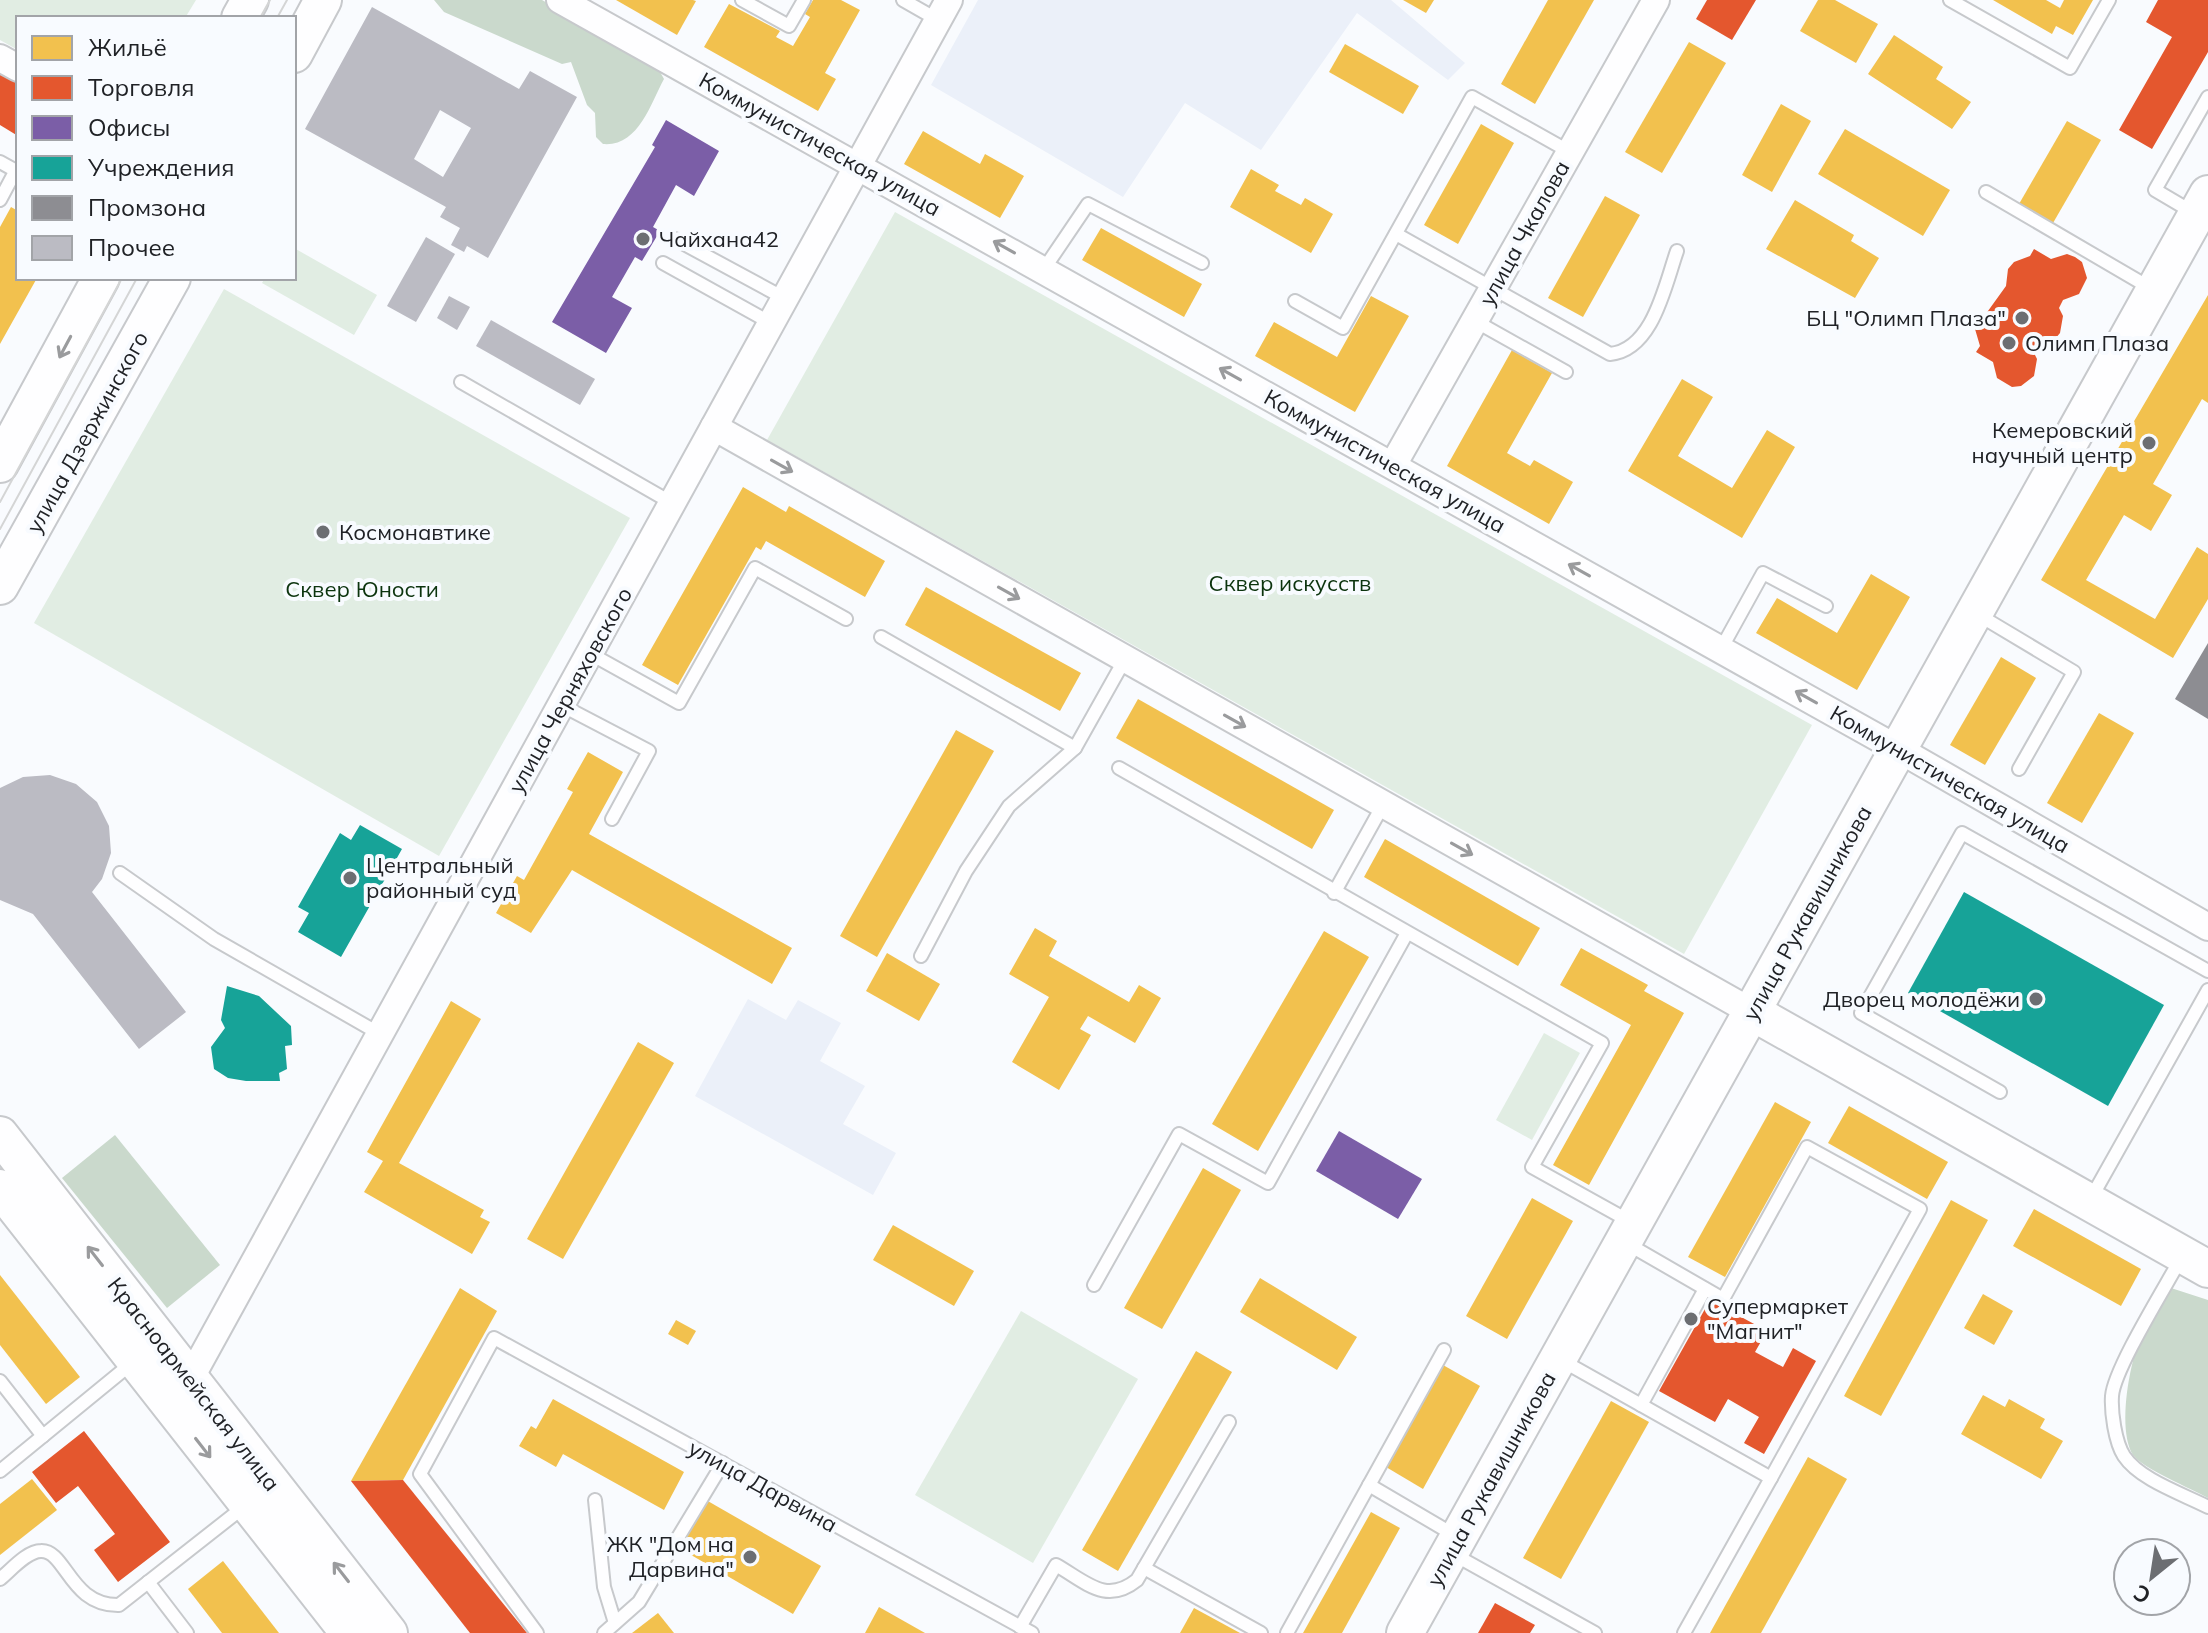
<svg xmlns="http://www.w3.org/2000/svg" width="2208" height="1633" font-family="Mulish,sans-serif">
<rect width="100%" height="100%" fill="#f9fbfe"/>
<g fill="#ebf0f9">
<polygon points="978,0 1391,0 1465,63 1448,80 1357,13 1261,150 1185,103 1123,197 931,85"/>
<polygon points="748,999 786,1020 798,1000 841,1023 820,1061 865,1086 843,1124 896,1153 873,1195 695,1096"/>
</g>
<g fill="#e1ede3">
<polygon points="0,0 196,0 185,18 18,18 18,50 0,40"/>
<polygon points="895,212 1812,725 1684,954 767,440"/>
<polygon points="294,248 377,295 354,335 262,283 265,278 294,278"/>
<polygon points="224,289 630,518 439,856 34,623"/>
<polygon points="1544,1033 1580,1053 1532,1140 1496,1120"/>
<polygon points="1021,1311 1138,1379 1033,1563 915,1495"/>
</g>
<g fill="#cad9cc">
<path d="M434,0H542L655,63L664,79C650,105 638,147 603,144L596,137L595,113L587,105L571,62L562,64L444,12Z"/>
<polygon points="115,1135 220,1265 167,1308 62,1178"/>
<path d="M2171,1288L2208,1300V1498C2192,1489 2142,1468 2133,1455C2112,1421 2138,1308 2171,1288Z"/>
</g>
<g fill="#f2c14e">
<polygon points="616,0 693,0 696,1 677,35"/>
<polygon points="813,0 841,0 860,10 825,73 836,79 818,111 704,47 729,4 780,31 776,37 793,46 810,17 805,14"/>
<polygon points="1403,0 1434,0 1426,13"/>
<polygon points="1548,0 1594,0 1535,104 1501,84"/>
<polygon points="1818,0 1835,0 1878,24 1856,63 1800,31"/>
<polygon points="1993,0 2046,0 2060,8 2064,0 2093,0 2073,35 2056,26 2052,34"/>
<polygon points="1894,35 1943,67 1936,79 1971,102 1952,129 1868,74"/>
<polygon points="1689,42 1726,63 1662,173 1625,152"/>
<polygon points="1345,44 1419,86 1403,114 1329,72"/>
<polygon points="1781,104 1811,121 1772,192 1742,175"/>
<polygon points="2067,121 2101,140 2053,223 2019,204"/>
<polygon points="1481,124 1514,143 1458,244 1424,225"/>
<polygon points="1845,129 1950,190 1923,236 1818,174"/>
<polygon points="923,131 980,164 985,154 1024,176 1000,218 904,164"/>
<polygon points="1251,169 1279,185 1275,191 1301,205 1305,198 1333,214 1311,253 1230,207"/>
<polygon points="1605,196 1640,215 1583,317 1548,298"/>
<polygon points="1795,200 1854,235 1851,241 1879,258 1855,298 1766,249"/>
<polygon points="11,207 18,211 18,278 37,278 0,344 0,227"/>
<polygon points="1101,228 1202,284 1184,317 1082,260"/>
<polygon points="2208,295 2208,403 2202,399 2153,484 2172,495 2151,531 2124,515 2086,580 2155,619 2197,547 2208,554 2208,599 2173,658 2041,580"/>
<polygon points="1371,296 1409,316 1355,412 1255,356 1274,322 1337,357"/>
<polygon points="1512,350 1552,373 1507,453 1530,466 1534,460 1573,482 1549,524 1447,466"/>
<polygon points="1682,379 1713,397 1678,456 1732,488 1767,430 1795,447 1742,538 1628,471"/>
<polygon points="743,487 786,512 789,506 885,561 865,597 766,541 761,550 756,547 678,685 642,665"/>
<polygon points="1871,574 1910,597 1857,690 1756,633 1777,598 1837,633"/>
<polygon points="926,587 1081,673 1060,711 905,625"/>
<polygon points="2001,657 2036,678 1985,765 1950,745"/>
<polygon points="1138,699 1334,810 1312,849 1116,738"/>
<polygon points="2099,713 2134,733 2082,823 2047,803"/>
<polygon points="956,730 994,751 877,957 840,936"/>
<polygon points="588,752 623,772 589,834 792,948 772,984 572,870 531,933 496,913 517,876 524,880 573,792 567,789"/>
<polygon points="1385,839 1540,928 1518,966 1364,877"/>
<polygon points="1035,928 1057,941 1049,956 1129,1002 1139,985 1161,998 1135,1043 1088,1016 1080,1029 1091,1035 1059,1090 1012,1062 1049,997 1009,974"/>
<polygon points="1324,931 1369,957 1258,1151 1212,1124"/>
<polygon points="1581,948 1648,985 1644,991 1684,1013 1589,1185 1553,1165 1631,1025 1560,985"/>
<polygon points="887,953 940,984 919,1021 866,991"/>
<polygon points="451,1001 481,1019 399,1163 484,1210 480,1217 490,1222 472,1254 364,1192 383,1161 367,1152"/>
<polygon points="638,1042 674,1063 563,1259 527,1239"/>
<polygon points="1775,1102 1811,1122 1725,1277 1688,1257"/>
<polygon points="1849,1106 1948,1162 1927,1199 1828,1143"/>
<polygon points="1203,1168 1241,1190 1162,1329 1124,1308"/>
<polygon points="1532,1198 1573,1221 1507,1339 1466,1316"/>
<polygon points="1951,1200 1988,1220 1881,1416 1844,1396"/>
<polygon points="2034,1209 2141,1269 2121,1306 2013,1246"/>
<polygon points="893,1225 974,1271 954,1306 873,1260"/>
<polygon points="0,1275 80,1377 46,1404 0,1345"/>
<polygon points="1260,1278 1357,1337 1337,1370 1240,1312"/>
<polygon points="460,1288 497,1311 403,1480 351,1481"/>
<polygon points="1983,1294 2013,1311 1994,1345 1964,1328"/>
<polygon points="676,1320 696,1331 688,1345 668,1334"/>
<polygon points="1196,1351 1232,1372 1118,1571 1082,1550"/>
<polygon points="1443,1365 1480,1386 1423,1489 1386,1467"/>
<polygon points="1983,1395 2005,1407 2009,1399 2045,1419 2040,1428 2063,1441 2041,1479 1961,1434"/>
<polygon points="553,1399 684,1472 664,1510 563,1454 556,1467 519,1446 531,1426 536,1429"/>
<polygon points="1611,1401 1649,1422 1561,1579 1523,1558"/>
<polygon points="1808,1457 1847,1479 1761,1633 1710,1633"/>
<polygon points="32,1479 57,1510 0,1555 0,1504"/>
<polygon points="706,1500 821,1566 793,1614 679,1548"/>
<polygon points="1371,1512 1400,1528 1342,1633 1303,1633"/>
<polygon points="223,1561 279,1633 222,1633 188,1589"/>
<polygon points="879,1607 925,1633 865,1633"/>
<polygon points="1194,1608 1240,1633 1180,1633"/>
<polygon points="658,1613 674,1633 632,1633"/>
</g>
<g fill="#e4572e">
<polygon points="1707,0 1756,0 1732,40 1696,19"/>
<polygon points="2158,0 2208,0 2208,52 2152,149 2119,130 2172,37 2146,22"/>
<polygon points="0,71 18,81 18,136 0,125"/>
<polygon points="2034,249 2051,259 2067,254 2075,257 2082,262 2087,278 2079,294 2063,300 2059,308 2063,316 2060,333 2055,339 2037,344 2033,351 2037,359 2034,376 2021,386 2012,387 1997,378 1993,362 1976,352 1980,346 1975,329 2006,286 2008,269 2014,262 2030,256"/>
<polygon points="1710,1300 1767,1331 1755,1352 1783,1367 1793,1348 1816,1361 1764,1454 1744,1443 1759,1417 1728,1399 1715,1422 1659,1391"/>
<polygon points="84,1431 170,1542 118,1582 94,1550 115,1534 78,1486 56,1503 32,1472"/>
<polygon points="403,1480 527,1633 470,1633 351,1481"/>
<polygon points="1495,1603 1535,1625 1530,1633 1478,1633"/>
</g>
<g fill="#7b5ea7">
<polygon points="666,120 719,151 694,196 676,185 653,227 660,231 642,261 635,257 612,297 632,308 606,353 552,322 655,147 652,145"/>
<polygon points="1339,1131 1422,1179 1398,1219 1316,1171"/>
</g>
<g fill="#17a398">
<polygon points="360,825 402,849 341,957 298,932 309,913 298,907 340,833 351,840"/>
<polygon points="1964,892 2164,1005 2108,1106 1908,993"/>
<polygon points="227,986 259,996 291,1026 292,1045 285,1046 287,1069 279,1073 280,1081 246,1081 228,1078 214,1069 211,1047 225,1028 221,1020"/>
</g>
<polygon fill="#8d8d92" points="2208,643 2208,719 2175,699"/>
<g fill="#bbbbc3" fill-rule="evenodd">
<path d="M372,7L519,89L530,71L577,97L488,258L467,246L464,252L451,245L460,228L440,217L446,207L305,129ZM440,110L471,128L443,177L414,159Z"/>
<polygon points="426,237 455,254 416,322 387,306"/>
<polygon points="449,296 470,307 457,330 437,318"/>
<polygon points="491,320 595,379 580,405 476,346"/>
<polygon points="50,775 76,784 97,802 109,826 111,853 102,879 92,892 186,1012 139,1049 33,914 0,900 0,788 23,777"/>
</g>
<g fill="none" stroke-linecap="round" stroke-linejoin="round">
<g stroke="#c7c9cc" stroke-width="16">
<g id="lane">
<polyline points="742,0 789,26 804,0"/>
<polyline points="903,0 938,20"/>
<polyline points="1950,0 2070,68 2109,0"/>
<polyline points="0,162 18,172"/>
<polyline points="1986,192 2152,289"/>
<polyline points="0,200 16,170"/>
<polyline points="2194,213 2155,190 2208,97"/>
<path d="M1396,234L1610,354C1653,350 1665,285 1677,251"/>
<polyline points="675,239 784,298"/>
<polyline points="663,263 771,323"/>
<polyline points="1044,269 1088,204 1202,263"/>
<polyline points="1295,301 1343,328 1472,97 1570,152"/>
<polyline points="1475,321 1566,372"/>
<polyline points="461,382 672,503"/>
<polyline points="1977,614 2074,672 2019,769"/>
<polyline points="881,637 1075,748"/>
<polyline points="1721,649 1763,573 1826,606"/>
<polyline points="589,653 679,703 755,568 846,619"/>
<polyline points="561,705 649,751 612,819"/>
<polyline points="1119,768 1602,1043 1532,1167 1631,1222"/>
<polyline points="120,873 214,939 380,1034"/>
<polyline points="1334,893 1383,805"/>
<polyline points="921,956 966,871 1009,806 1075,748 1125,659"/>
<polyline points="2000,1092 1861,1013 1962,833 2208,971"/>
<polyline points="2090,1200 2208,990"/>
<polyline points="1626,1243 1723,1299 1807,1147 1920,1209 1771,1478"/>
<path d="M2181,1258C2166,1286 2114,1369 2112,1396C2111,1412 2115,1442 2124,1456C2140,1480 2183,1494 2208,1507"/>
<polyline points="1094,1285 1179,1134 1268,1183 1407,933"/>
<polyline points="1561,1360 1771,1478 1684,1633"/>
<polyline points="0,1381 43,1436"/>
<polyline points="1641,1405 1705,1289"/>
<polyline points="0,1471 132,1363"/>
<polyline points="1369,1485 1456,1536"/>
<polyline points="595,1500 604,1587 615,1623"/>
<polyline points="1453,1554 1595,1633"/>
<polyline points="1144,1568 1261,1633"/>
<path d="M0,1579C11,1570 27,1551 41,1551C66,1550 70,1606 119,1605L245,1506"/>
<polyline points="148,1582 187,1633"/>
<path d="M1020,1627L1056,1565C1086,1582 1106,1605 1137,1580L1229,1422"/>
<polyline points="537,1633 420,1474 494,1338 1032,1633"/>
<polyline points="604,1633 639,1602 723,1463"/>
<polyline points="1287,1633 1444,1350"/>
</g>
</g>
<g stroke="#c7c9cc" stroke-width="30">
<g id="street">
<polyline points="560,0 1898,749 2208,927"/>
<polyline points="0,58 18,68"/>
<polyline points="714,427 1752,1012"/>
<polyline points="1393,465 1656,0"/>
<polyline points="190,1379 949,0"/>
</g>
</g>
<g stroke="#c7c9cc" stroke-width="40">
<g id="secondary">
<polyline points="240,18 250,0"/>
<polyline points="294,54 323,0"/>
<polyline points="0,464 101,278"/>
<polyline points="0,586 172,278"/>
<polyline points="1752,1012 2208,1269"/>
<polyline points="0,1135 389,1633"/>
<polyline points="0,1188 349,1633"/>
<polyline points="1405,1633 2208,194"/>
</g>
</g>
<use href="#lane" stroke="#fefeff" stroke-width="12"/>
<use href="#street" stroke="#fefeff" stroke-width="26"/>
<use href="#secondary" stroke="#fefeff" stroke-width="36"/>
<g stroke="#d4d5d5" stroke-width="2">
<polyline points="260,18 270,0"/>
<polyline points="277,18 287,0"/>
<polyline points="0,502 122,278"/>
<polyline points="0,529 137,278"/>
</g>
</g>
<defs><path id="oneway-shaft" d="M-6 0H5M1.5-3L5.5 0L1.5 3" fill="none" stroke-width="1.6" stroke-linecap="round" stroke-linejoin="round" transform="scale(2)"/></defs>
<g stroke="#9a9b9d">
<use href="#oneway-shaft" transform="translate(1004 247) rotate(-151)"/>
<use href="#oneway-shaft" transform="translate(65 347) rotate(118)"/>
<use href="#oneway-shaft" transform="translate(1230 374) rotate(-151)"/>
<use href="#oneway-shaft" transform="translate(782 466) rotate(29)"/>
<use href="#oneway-shaft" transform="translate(1579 570) rotate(-151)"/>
<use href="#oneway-shaft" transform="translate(1009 593) rotate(29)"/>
<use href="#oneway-shaft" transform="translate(1806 697) rotate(-151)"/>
<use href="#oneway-shaft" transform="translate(1235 721) rotate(29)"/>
<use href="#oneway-shaft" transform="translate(1462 849) rotate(29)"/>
<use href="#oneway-shaft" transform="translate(95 1256) rotate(-128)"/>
<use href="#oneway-shaft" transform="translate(203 1448) rotate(52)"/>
<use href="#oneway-shaft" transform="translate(341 1572) rotate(-128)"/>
</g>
<g fill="#6c6e72" stroke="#f8fbff" stroke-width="3">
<circle cx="643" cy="239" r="8"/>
<circle cx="2022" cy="318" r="8"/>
<circle cx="2009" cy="343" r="8"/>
<circle cx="2149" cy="443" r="8"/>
<circle cx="323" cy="532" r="8"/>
<circle cx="350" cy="878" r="8"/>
<circle cx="2036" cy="999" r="8"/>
<circle cx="1691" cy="1319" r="8"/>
<circle cx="750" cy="1557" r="8"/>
</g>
<g text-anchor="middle" stroke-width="8" stroke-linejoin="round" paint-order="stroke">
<g font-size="22" fill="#202226" stroke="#f8fbff">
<text transform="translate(820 144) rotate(29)" y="8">Коммунистическая улица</text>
<text transform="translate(1524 233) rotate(-61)" y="8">улица Чкалова</text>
<text transform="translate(87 432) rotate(-61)" y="8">улица Дзержинского</text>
<text transform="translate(1385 461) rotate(29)" y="8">Коммунистическая улица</text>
<text transform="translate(570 690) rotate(-61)" y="8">улица Черняховского</text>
<text transform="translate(1950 779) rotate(30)" y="8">Коммунистическая улица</text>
<text transform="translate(1807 913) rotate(-61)" y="8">улица Рукавишникова</text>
<text transform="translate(194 1384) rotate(52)" y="8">Красноармейская улица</text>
<text transform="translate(1491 1479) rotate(-61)" y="8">улица Рукавишникова</text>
<text transform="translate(763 1486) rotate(29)" y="8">улица Дарвина</text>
</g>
<g font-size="22" fill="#202226" stroke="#f8fbff" text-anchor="start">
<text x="659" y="247">Чайхана42</text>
<text x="2006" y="326" text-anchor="end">БЦ "Олимп Плаза"</text>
<text x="2025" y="351">Олимп Плаза</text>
<text x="2133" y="438" text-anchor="end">Кемеровский<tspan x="2133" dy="25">научный центр</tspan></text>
<text x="339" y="540">Космонавтике</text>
<text x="366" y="873">Центральный<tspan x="366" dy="25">районный суд</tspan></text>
<text x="2020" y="1007" text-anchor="end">Дворец молодёжи</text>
<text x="1707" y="1314">Супермаркет<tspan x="1707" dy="25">"Магнит"</tspan></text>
<text x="734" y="1552" text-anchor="end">ЖК "Дом на<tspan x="734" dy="25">Дарвина"</tspan></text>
</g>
<g font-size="22" fill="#0c340e" stroke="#f8fbff">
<text x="1290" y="591">Сквер искусств</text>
<text x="362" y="597">Сквер Юности</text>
</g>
</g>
<rect x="16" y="16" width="280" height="264" fill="#f8fbff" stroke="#a2a4a8" stroke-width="2"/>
<rect x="32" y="36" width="40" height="24" fill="#f2c14e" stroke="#a2a4a8" stroke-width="2"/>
<text x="88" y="56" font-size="24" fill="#202226">Жильё</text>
<rect x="32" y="76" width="40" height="24" fill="#e4572e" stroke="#a2a4a8" stroke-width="2"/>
<text x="88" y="96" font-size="24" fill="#202226">Торговля</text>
<rect x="32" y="116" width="40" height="24" fill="#7b5ea7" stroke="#a2a4a8" stroke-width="2"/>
<text x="88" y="136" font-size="24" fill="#202226">Офисы</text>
<rect x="32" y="156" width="40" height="24" fill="#17a398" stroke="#a2a4a8" stroke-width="2"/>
<text x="88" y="176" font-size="24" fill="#202226">Учреждения</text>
<rect x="32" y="196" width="40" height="24" fill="#8d8d92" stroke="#a2a4a8" stroke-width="2"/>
<text x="88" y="216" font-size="24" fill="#202226">Промзона</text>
<rect x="32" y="236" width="40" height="24" fill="#bbbbc3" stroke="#a2a4a8" stroke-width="2"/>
<text x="88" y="256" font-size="24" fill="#202226">Прочее</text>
<g transform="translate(2152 1577) rotate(210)"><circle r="38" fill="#f8fbff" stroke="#a2a4a8" stroke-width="2"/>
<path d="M0-6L14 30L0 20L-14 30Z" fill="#6c6e72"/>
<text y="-12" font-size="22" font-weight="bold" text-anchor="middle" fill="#202226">С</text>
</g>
</svg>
